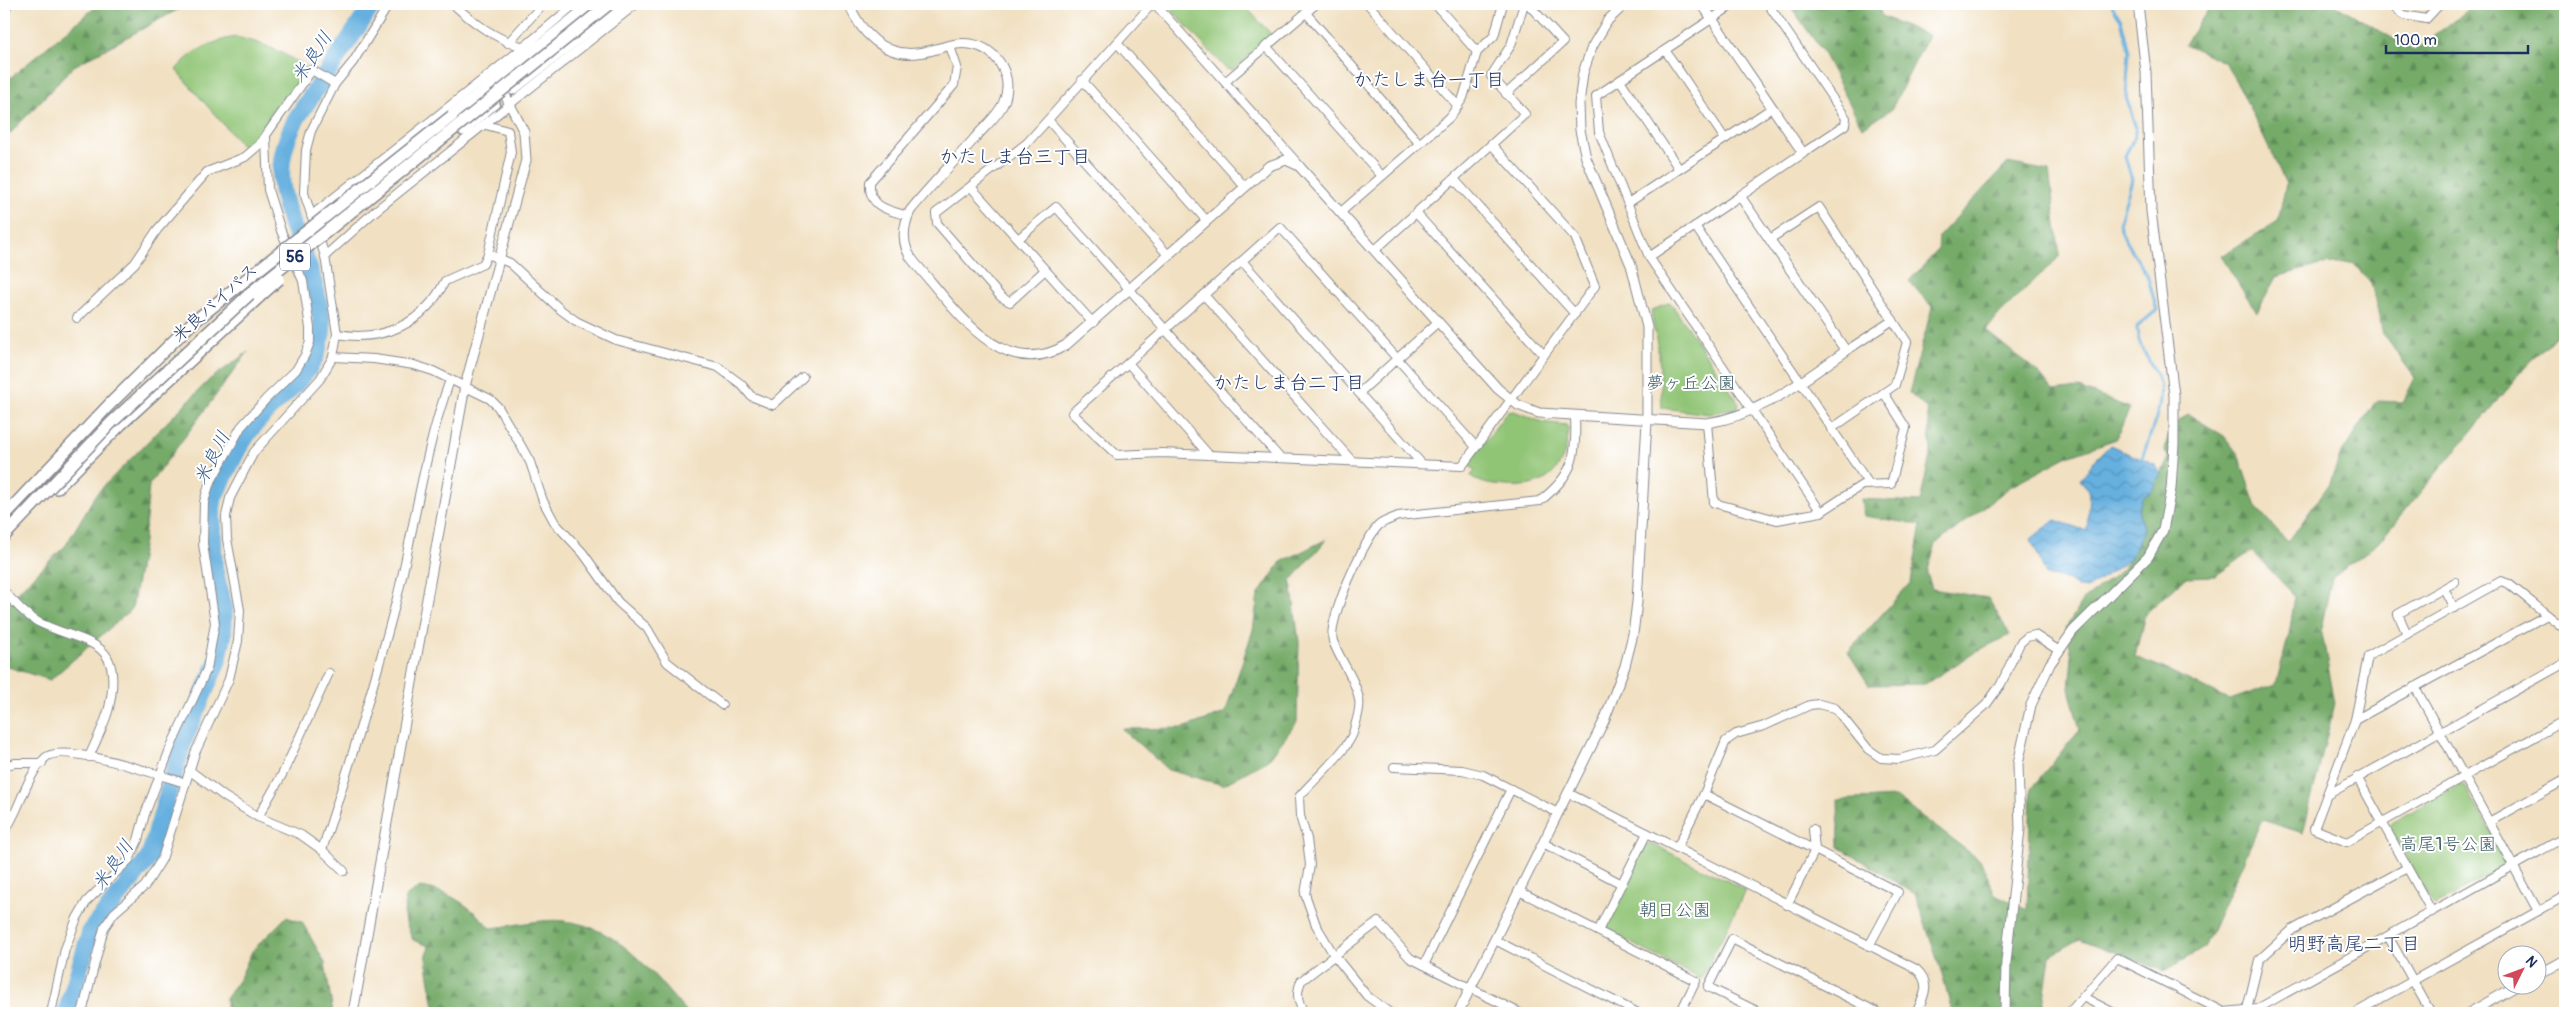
<svg xmlns="http://www.w3.org/2000/svg" width="2569" height="1017" font-family="Pangolin,'Klee One',sans-serif">
	<style>
		.green { fill: #91c576; stroke: #567a6a }
		.forest { fill: url(#forest-firs); stroke: #486c62; fill-rule: evenodd }
		.water { fill: url(#water-waves); stroke: #40709e }
		.lines { fill: none; stroke-linecap: round; stroke-linejoin: round }
		.stream { stroke: #66b0df; stroke-width: 3 }
		.river { stroke: #66b0df; stroke-width: 18 }
		.minor-casing { stroke: #868890; stroke-width: 10 }
		.tertiary-casing { stroke: #868890; stroke-width: 11 }
		.primary-casing { stroke: #868890; stroke-width: 14 }
		.minor { stroke: #fff; stroke-width: 8 }
		.tertiary { stroke: #fff; stroke-width: 9 }
		.primary { stroke: #fff; stroke-width: 11 }
		.primary-bridge-casing { stroke: #868890; stroke-width: 14; stroke-linecap: butt }
		.primary-bridge { stroke: #fff; stroke-width: 11 }
		.labels { text-anchor: middle; dominant-baseline: central; stroke-width: 4; stroke-linejoin: round; paint-order: stroke }
		.shield { fill: #fff; stroke: #5f6d8e; stroke-width: 1 }
		.shield-label { font-size: 16px; font-weight: bold; fill: #1b2f5e }
		.street-label { font-size: 18px; fill: #1b2f5e; stroke: #fff }
		.park-label { font-size: 18px; fill: #3e5c65; stroke: #fff }
		.water-label { font-size: 19px; font-style: italic; fill: #355c8b; stroke: #fff }
		.neighbourhood-label { font-size: 19px; fill: #1b2f5e; stroke: #fff }
	</style>
	<defs>
		<pattern id="forest-firs" width="22" height="20" patternUnits="userSpaceOnUse" patternTransform="scale(1.25)"><rect width="22" height="20" fill="#74aa67"/><path d="M5 1l3.5 6h-7zM16 11l3.5 6h-7z" fill="#5e8b58"/></pattern>
		<pattern id="water-waves" width="16" height="10" patternUnits="userSpaceOnUse" patternTransform="scale(1.25)"><rect width="16" height="10" fill="#66b0df"/><path d="M0 5q4-4 8 0t8 0" fill="none" stroke="#5390b8"/></pattern>
	</defs>
	<rect width="100%" height="100%" fill="#fff"/>
	<filter id="ink" filterUnits="userSpaceOnUse"><feTurbulence type="fractalNoise" baseFrequency=".02" numOctaves="2"/><feDisplacementMap in="SourceGraphic" scale="10" xChannelSelector="R" yChannelSelector="G"/><feConvolveMatrix kernelMatrix="1 2 1 2 8 2 1 2 1" color-interpolation-filters="sRGB"/></filter>
	<filter id="wash" filterUnits="userSpaceOnUse"><feTurbulence type="fractalNoise" baseFrequency=".0096" numOctaves="4" result="noise"/><feDisplacementMap in="SourceGraphic" scale="20" xChannelSelector="R" yChannelSelector="G"/><feGaussianBlur stdDeviation="1.12" result="paint"/><feColorMatrix in="noise" values="0 0 0 0 0 0 0 0 0 0 0 0 0 0 0 0 0 1.4 0 .05"/><feComposite in="paint" operator="in"/></filter>
	<g filter="url(#wash)">
		<rect width="100%" height="100%" fill="#f1e0c1"/>
		<g class="green">
			<polygon points="1166,4 1243,4 1272,35 1233,70 1226,69"/>
			<path d="M 236,37 C 264,43 285,53 308,69 L 267,126 L 244,148 L 176,70 C 191,51 212,41 236,37 Z"/>
			<polygon points="1670,302 1739,403 1737,408 1709,414 1662,408 1659,355 1651,311"/>
			<path d="M 1514,411 L 1542,422 L 1566,425 L 1569,429 C 1565,470 1549,489 1507,486 C 1493,485 1482,485 1471,476 L 1475,470 L 1468,465 L 1507,412 Z"/>
			<polygon points="2460,784 2465,785 2507,862 2503,867 2435,905 2432,904 2389,827 2391,823"/>
			<polygon points="1652,844 1746,890 1701,979 1602,928 1645,845"/>
		</g>
		<g class="forest">
			<polygon points="99,4 188,4 74,66 4,140 4,83"/>
			<polygon points="1789,4 1877,4 1882,16 1928,36 1891,110 1862,127 1822,51"/>
			<path d="M 2212,4 L 2335,4 L 2414,51 L 2476,4 L 2565,4 L 2565,325 L 2520,373 L 2378,543 L 2332,578 L 2321,628 L 2335,703 L 2303,833 L 2262,820 L 2204,948 L 2164,971 L 2080,939 L 2050,956 L 2042,1013 L 1952,1013 L 1943,977 L 1915,894 L 1839,847 L 1838,800 L 1896,797 L 1981,861 L 1995,894 L 2027,910 L 2031,788 L 2080,730 L 2069,689 L 2072,657 L 2066,628 L 2082,601 L 2122,570 L 2130,559 L 2143,529 L 2138,511 L 2142,498 L 2152,491 L 2169,458 L 2164,450 L 2171,428 L 2188,414 L 2224,436 L 2238,454 L 2256,507 L 2288,542 L 2330,483 L 2340,456 L 2376,401 L 2403,402 L 2415,378 L 2383,334 L 2371,283 L 2353,263 L 2320,265 L 2276,277 L 2257,313 L 2221,256 L 2278,221 L 2286,184 L 2240,88 L 2224,62 L 2185,44 ZM 2252,551 L 2295,596 L 2289,634 L 2276,684 L 2230,700 L 2161,667 L 2135,657 L 2145,614 L 2186,577 L 2215,576 Z"/>
			<polygon points="2008,163 2049,171 2060,256 2000,313 1986,331 2039,373 2053,391 2079,388 2130,408 2116,439 2068,456 2010,487 1936,544 1927,573 1932,589 1988,598 2010,635 1979,650 1925,684 1869,685 1848,652 1911,582 1921,525 1864,516 1861,499 1920,502 1931,451 1927,409 1909,393 1932,307 1909,281 1938,250 1939,236"/>
			<polygon points="248,352 149,485 144,541 132,609 50,680 8,667 4,662 4,605 66,545 96,494 209,380"/>
			<polygon points="1327,539 1291,581 1299,642 1297,722 1268,760 1223,785 1168,770 1122,729 1183,728 1225,713 1253,630 1258,595 1281,562"/>
			<path d="M 420,887 C 451,891 470,907 491,928 C 513,926 545,918 564,921 C 620,927 653,974 687,1013 L 435,1013 L 426,959 L 429,946 L 413,940 L 404,918 L 405,897 Z"/>
			<polygon points="286,917 302,922 325,963 333,1013 226,1013 226,998 240,978 252,951"/>
		</g>
		<polygon class="water" points="2110,445 2155,465 2162,474 2152,491 2142,498 2138,511 2143,529 2130,559 2089,588 2077,587 2066,579 2046,575 2031,539 2055,520 2087,531 2089,490 2080,480 2094,461"/>
		<g class="lines">
			<path class="stream" d="M 2111,4 L 2121,20 L 2129,51 L 2126,97 L 2136,128 L 2133,140 L 2125,156 L 2132,180 L 2119,224 L 2126,242 L 2147,275 L 2157,310 L 2137,327 C 2137,350 2156,365 2160,387 C 2164,404 2147,443 2141,461"/>
			<path class="river" d="M 66,1013 L 91,930 L 149,858 L 183,742 L 218,660 L 223,636 L 224,609 L 214,568 L 212,509 L 214,496 C 226,475 236,449 251,429 C 275,397 313,381 321,338 C 324,326 320,312 318,300 C 304,230 256,189 298,116 L 373,4"/>
		</g>
	</g>
	<g filter="url(#ink)">
		<g class="lines">
			<g class="minor-casing">
				<g id="minor">
					<path d="M 453,4 C 474,23 495,39 524,47 L 531,41 L 538,48"/>
					<polyline points="1155,4 1299,165"/>
					<polyline points="1368,4 1458,106"/>
					<polyline points="1435,4 1477,52"/>
					<polyline points="1734,4 1596,96 1599,132 1649,257 1821,512"/>
					<polyline points="1768,4 1846,118 1845,125 1803,153"/>
					<polyline points="2390,4 2403,15 2426,19 2440,4"/>
					<polyline points="4,13 8,4"/>
					<polyline points="1306,13 1419,143"/>
					<polyline points="531,41 575,4"/>
					<polyline points="508,43 543,4"/>
					<polyline points="1117,43 1245,187"/>
					<polyline points="1266,46 1382,176"/>
					<polyline points="1665,50 1725,139"/>
					<polyline points="1082,80 1207,221"/>
					<polyline points="1620,80 1679,169"/>
					<polyline points="1225,82 1316,4"/>
					<polyline points="1506,94 1563,42 1528,4"/>
					<polyline points="1049,121 1169,256"/>
					<polyline points="1454,179 1575,314"/>
					<polyline points="971,187 1093,323"/>
					<polyline points="1628,203 1772,108"/>
					<polyline points="1341,212 1450,117 1463,98 1477,52 1494,36 1503,4"/>
					<polyline points="1416,213 1544,355"/>
					<polyline points="311,216 524,47"/>
					<path d="M 908,216 C 889,210 868,208 870,182 L 954,85 L 957,67 L 950,46"/>
					<polyline points="1695,226 1869,484"/>
					<polyline points="1018,239 1056,207 1280,458"/>
					<polyline points="1770,239 1819,207 1907,342 1895,385 1831,429"/>
					<polyline points="1375,250 1525,114 1491,76 1511,45 1524,4"/>
					<polyline points="488,254 510,263 561,310 576,321 616,340 718,367 741,384 751,396 773,405 803,377"/>
					<polyline points="325,256 374,212 636,4"/>
					<polyline points="1649,257 1740,196"/>
					<polyline points="1242,261 1422,464"/>
					<polyline points="1045,270 1010,302 1001,297 937,223 936,213 1027,143 1152,4"/>
					<polyline points="1204,295 1352,461"/>
					<polyline points="77,318 135,263 157,230 207,172 245,157 259,145 312,70 335,84"/>
					<path d="M 337,334 C 383,342 424,324 445,281 L 483,264 L 488,254 L 511,152 L 508,131 L 486,125"/>
					<polyline points="1846,351 1893,320"/>
					<polyline points="333,357 374,359 414,365 433,371 490,399 498,407 520,444 530,462 543,501 555,523 583,553 618,602 647,628 667,662 722,705"/>
					<polyline points="1128,363 1209,455"/>
					<polyline points="1359,393 1438,322"/>
					<polyline points="1707,423 1714,503 1777,520 1821,512 1862,485 1891,484 1906,428 1884,393"/>
					<polyline points="1476,447 1280,227 1072,413 1117,455 1162,453 1462,466 1595,286 1575,237 1492,145"/>
					<polyline points="2444,589 2454,608"/>
					<path d="M 4,591 C 14,602 24,614 38,622 C 84,645 123,636 110,703 C 107,721 96,740 89,757"/>
					<polyline points="2565,629 2509,584 2501,581 2368,656 2355,720 2314,829 2347,842 2565,720"/>
					<polyline points="2407,634 2398,614 2455,582"/>
					<polyline points="2415,687 2538,911"/>
					<polyline points="2355,720 2547,615"/>
					<polyline points="4,766 15,763 42,763"/>
					<polyline points="1394,767 1462,770 1483,775 1558,813"/>
					<polyline points="189,770 225,797 258,817 301,835 322,850 344,871"/>
					<polyline points="2357,777 2432,912"/>
					<path d="M 1568,793 L 1916,969 C 1932,983 1924,997 1916,1013"/>
					<polyline points="1704,794 1898,892 1869,946"/>
					<polyline points="2327,795 2565,663"/>
					<polyline points="258,817 283,773 329,673"/>
					<polyline points="2489,822 2565,780"/>
					<path d="M 4,832 C 21,809 24,779 45,758 C 61,741 162,776 185,783"/>
					<polyline points="1543,843 1622,884"/>
					<polyline points="1677,848 1704,794 1726,741 1736,734 1764,726 1810,705 1819,704 1835,708 1868,749 1881,758 1899,759 1935,750 1986,705 2001,684 2020,643 2027,637 2035,635 2058,650"/>
					<path d="M 322,850 C 349,767 375,683 397,598 C 415,525 424,451 450,380"/>
					<polyline points="1519,891 1696,981 1680,1013"/>
					<polyline points="1787,905 1815,850 1813,829"/>
					<polyline points="1598,931 1647,833"/>
					<polyline points="2388,936 2431,1013"/>
					<polyline points="1495,940 1638,1013"/>
					<polyline points="1424,965 1511,789"/>
					<polyline points="2083,997 2114,1013"/>
					<polyline points="51,1013 65,949 77,918 87,901 129,860 138,840 145,814 172,744 207,669 215,623 203,544 204,502 209,485 241,427 266,399 296,370 305,355 310,342 310,328 303,281 281,231 268,190 266,138"/>
					<polyline points="82,1013 104,928 114,913 145,886 162,859 195,753 229,679 238,641 240,610 227,539 226,516 230,498 254,452 320,379 333,357 337,334 325,256 304,193 306,150 311,131 335,84 353,62 389,4"/>
					<path d="M 1305,1013 C 1297,1002 1296,994 1301,981 L 1378,922 L 1410,958 L 1520,1013"/>
					<path d="M 1390,1013 L 1367,996 L 1334,955 L 1316,925 L 1305,894 L 1310,865 L 1307,839 L 1300,816 L 1299,797 C 1312,781 1350,749 1354,730 C 1356,722 1361,708 1359,700 C 1356,679 1340,661 1333,641 C 1327,621 1363,542 1378,526 C 1383,521 1392,519 1398,516 L 1540,501 C 1573,475 1577,458 1575,417"/>
					<polyline points="1761,1013 1708,987 1732,939 1879,1013"/>
					<polyline points="2069,1013 2117,958 2224,1012 2257,1009 2565,837"/>
					<polyline points="2246,1013 2259,960 2292,930 2407,868"/>
					<polyline points="2355,1013 2565,896"/>
				</g>
			</g>
			<g class="tertiary-casing">
				<g id="tertiary">
					<path d="M 849,4 C 860,32 884,57 917,53 C 934,52 952,41 970,44 C 998,48 1015,78 1003,104 C 997,117 983,128 974,139 C 953,163 930,186 910,211 C 902,229 901,247 915,263 C 952,304 1001,385 1066,345 L 1269,166 L 1286,160 L 1299,166 L 1498,389 L 1518,405 L 1539,413 L 1707,423 C 1761,415 1802,381 1846,351 L 1740,196 L 1803,153 L 1702,4"/>
					<polyline points="2536,976 2565,960"/>
					<polyline points="353,1013 465,386 526,160 524,132 500,85"/>
					<polyline points="1458,1013 1604,721 1625,666 1633,634 1637,602 1647,421 1647,327 1631,265 1586,158 1580,130 1579,104 1583,73 1592,47 1608,20 1625,4"/>
					<polyline points="2005,1013 2006,962 2020,829 2018,764 2031,705 2050,664 2073,631 2148,557 2163,530 2171,489 2174,444 2174,395 2151,211 2146,72 2138,4"/>
					<polyline points="2469,1013 2520,984"/>
				</g>
			</g>
			<g class="primary-casing">
				<g id="primary">
					<polyline points="513,89 622,4"/>
					<polyline points="452,116 592,4"/>
					<polyline points="463,130 494,103"/>
					<polyline points="57,488 120,425 259,297"/>
					<polyline points="4,516 109,405 190,325 248,278"/>
				</g>
			</g>
			<use href="#minor" class="minor"/>
			<use href="#tertiary" class="tertiary"/>
			<use href="#primary" class="primary"/>
			<g class="primary-bridge-casing">
				<g id="primary-bridge">
					<polyline points="248,278 452,116"/>
					<polyline points="259,297 279,279"/>
					<polyline points="4,536 111,423 254,290 609,4"/>
				</g>
			</g>
			<use href="#primary-bridge" class="primary-bridge"/>
		</g>
	</g>
	<g class="labels">
		<rect class="shield" x="280" y="243.5" width="30" height="27" rx="4"/>
		<g class="shield-label">
			<text x="295" y="257">56</text>
		</g>
		<g class="street-label">
			<text transform="translate(215 303) rotate(-42)">米良バイパス</text>
		</g>
		<g class="park-label">
			<text x="1691" y="383">夢ヶ丘公園</text>
			<text x="2448" y="844">高尾1号公園</text>
			<text x="1675" y="910">朝日公園</text>
		</g>
		<g class="water-label">
			<text transform="translate(312 57) rotate(-56)">米良川</text>
			<text transform="translate(212 458) rotate(-63)">米良川</text>
			<text transform="translate(113 865) rotate(-55)">米良川</text>
		</g>
		<g class="neighbourhood-label">
			<text x="1429" y="80">かたしま台一丁目</text>
			<text x="1015" y="157">かたしま台三丁目</text>
			<text x="1289" y="383">かたしま台二丁目</text>
			<text x="2354" y="944">明野高尾二丁目</text>
		</g>
	</g>
	<rect width="2569" height="1017" fill="none" stroke="#fff" stroke-width="20"/>
	<g transform="translate(2522 970) rotate(48)"><circle r="24" fill="#ffffff" stroke="#a4acbf"/>
	<path d="M0-4L9 19L0 12L-9 19Z" fill="#d1495b"/>
	<text y="-8" font-size="14" font-weight="bold" text-anchor="middle" fill="#1b2f5e">N</text>
	</g>
	<path d="M2386 45v8h142v-8" fill="none" stroke="#1b2f5e" stroke-width="2.5"/>
	<text x="2394" y="45" font-size="15" fill="#1b2f5e" stroke="#ffffff" stroke-width="4" paint-order="stroke">100 m</text>
</svg>
